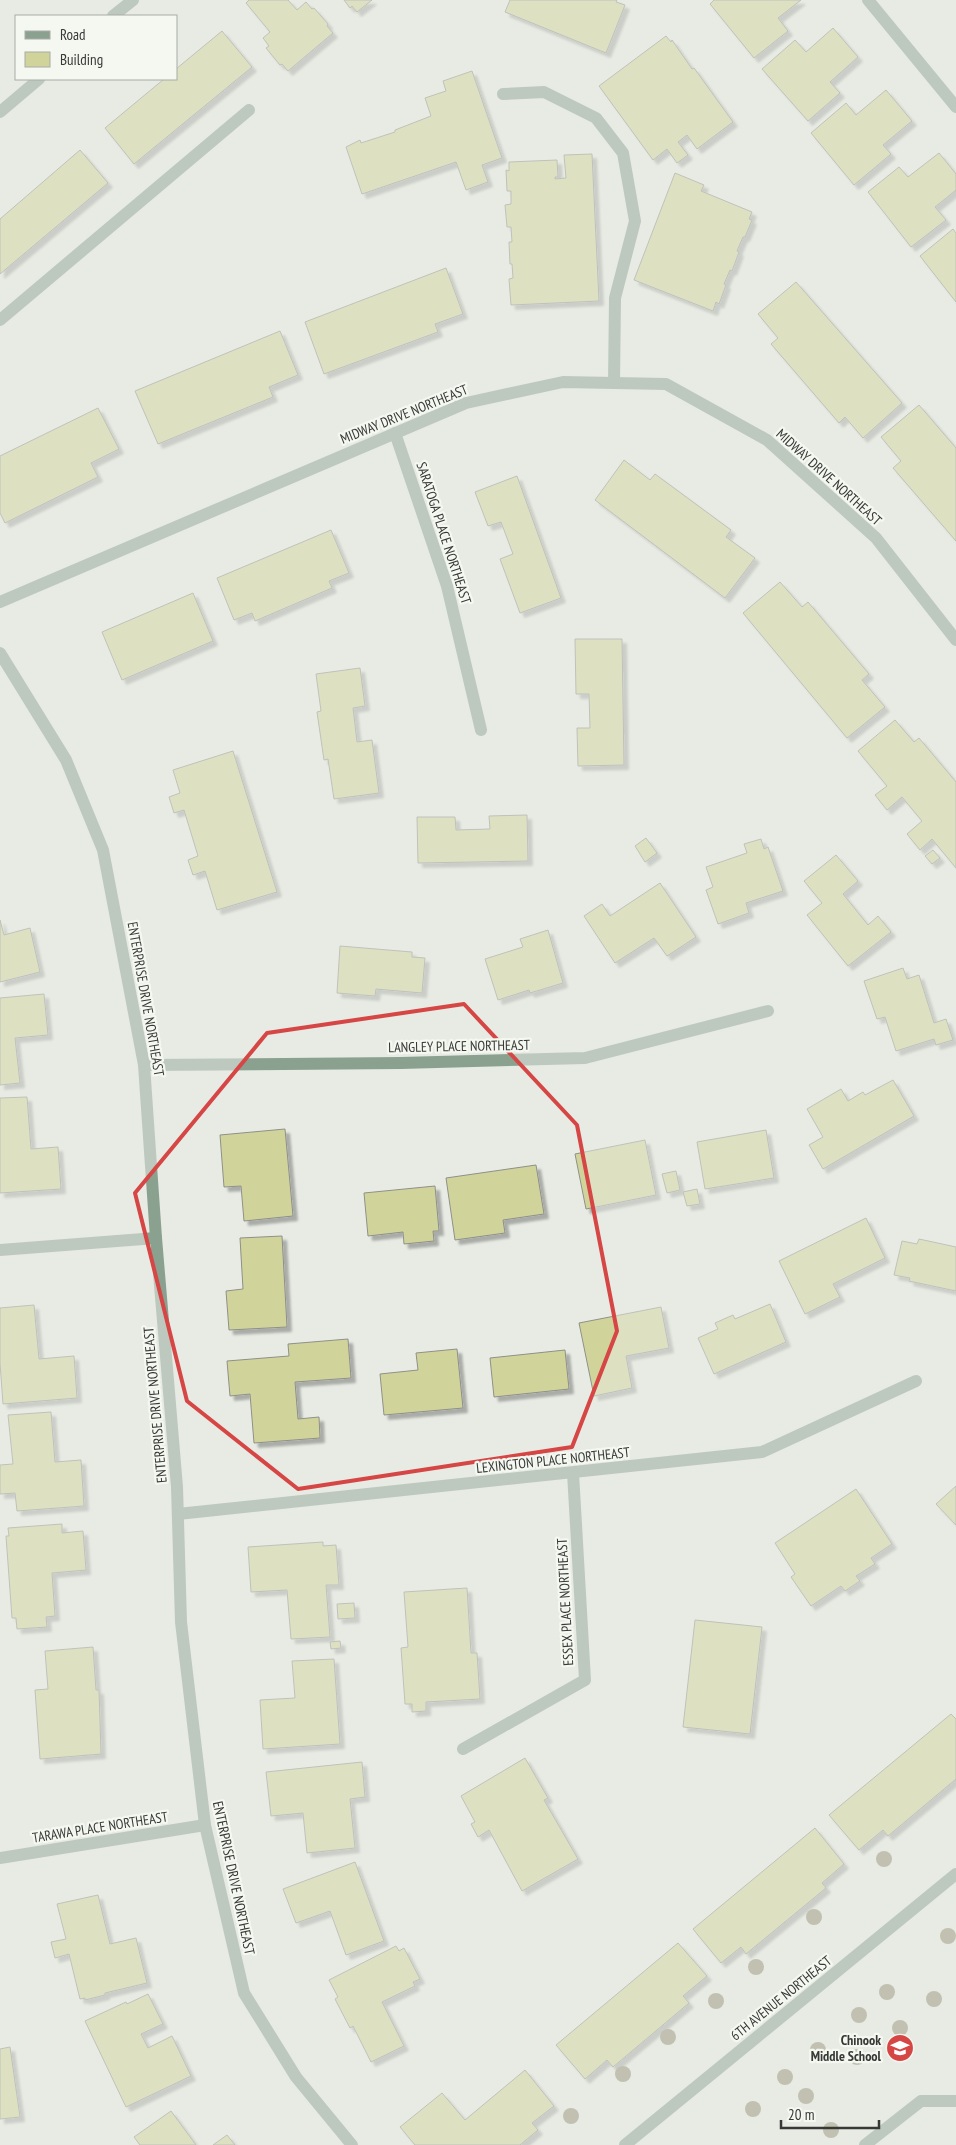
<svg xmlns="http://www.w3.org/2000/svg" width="956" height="2145" font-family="'PT Sans Narrow',sans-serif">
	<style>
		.building { fill: #d1d49a; stroke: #8f9089; filter: url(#shadow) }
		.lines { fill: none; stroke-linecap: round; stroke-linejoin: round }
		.service { stroke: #8ba190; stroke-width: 12 }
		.minor { stroke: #8ba190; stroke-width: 12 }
		.tertiary { stroke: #8ba190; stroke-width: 12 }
		.tree { fill: #958e73 }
		.marked { fill: none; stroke: #d54645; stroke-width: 4; stroke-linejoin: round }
		.labels { text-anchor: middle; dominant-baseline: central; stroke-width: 4.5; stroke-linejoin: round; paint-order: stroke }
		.street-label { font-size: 14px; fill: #373936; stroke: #f4f8f1 }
		.poi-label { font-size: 14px; font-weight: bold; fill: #373936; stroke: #f4f8f1; text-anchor: end }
	</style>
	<defs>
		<filter id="shadow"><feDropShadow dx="4.5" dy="4.5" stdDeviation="1" flood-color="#0004"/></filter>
	</defs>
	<rect width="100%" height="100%" fill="#e7ebe4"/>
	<g class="building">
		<polygon points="249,0 288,0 297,10 306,2 312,9 314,8 328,24 327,26 333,33 288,71 282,64 280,65 266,48 269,46 263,38 270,32 246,3"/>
		<polygon points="344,0 372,0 357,12 352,6 350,8"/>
		<polygon points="510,0 617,0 616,2 625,5 606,53 505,12"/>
		<polygon points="714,0 801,0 778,18 788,31 754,58 710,4"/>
		<polygon points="833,28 858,57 830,82 840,93 808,121 762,69 795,40 806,52"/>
		<polygon points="222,31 252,67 134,164 105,128 164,79 176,79 176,69"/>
		<polygon points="666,36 671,42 672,40 692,69 694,68 733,122 697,149 687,135 678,142 688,155 677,163 667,149 653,160 599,86"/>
		<polygon points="472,71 502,158 482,165 488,182 466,190 456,162 362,194 346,147 360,140 361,143 395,132 395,130 431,116 425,98 446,91 443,81"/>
		<polygon points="886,90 912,121 883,145 891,154 854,185 811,133 846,103 856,115"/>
		<polygon points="80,150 108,183 0,274 0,219"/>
		<polygon points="939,153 956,174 956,190 935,207 946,220 911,247 868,192 899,167 908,177"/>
		<polygon points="592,154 599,301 511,305 509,279 513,278 512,264 510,264 509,242 512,242 511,227 507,227 505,205 511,204 511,191 507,191 506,170 509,171 509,162 557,160 558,177 555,177 555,179 566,178 564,155"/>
		<polygon points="675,173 704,185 701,191 752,212 749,219 752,220 745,237 743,237 737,251 739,252 732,271 730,270 724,284 726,285 719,304 716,302 713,311 634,280"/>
		<polygon points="953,229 956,233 956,302 920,256"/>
		<polygon points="446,268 463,314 435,324 438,332 324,374 305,322"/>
		<polygon points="796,282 902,403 863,438 845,417 839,423 771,344 778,338 758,314"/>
		<polygon points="280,331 298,375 269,387 273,397 158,444 135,391"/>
		<polygon points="919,405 956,448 956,541 893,468 901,461 881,437"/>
		<polygon points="98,408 119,449 91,463 98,477 5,523 0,513 0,456"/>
		<polygon points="624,460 650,480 655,474 731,530 726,537 755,558 725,598 595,500"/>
		<polygon points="517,476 561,598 520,613 500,559 513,554 501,522 488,526 475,492"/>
		<polygon points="331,530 349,573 329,581 332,588 255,621 252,613 234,620 217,578"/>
		<polygon points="780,582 802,607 808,602 869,674 862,680 885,707 847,738 743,613"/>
		<polygon points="193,593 213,641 122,680 102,632"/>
		<polygon points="575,639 622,639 624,765 578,766 577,728 590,728 589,694 576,694"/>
		<polygon points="360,668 365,706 353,708 357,742 372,740 379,793 334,799 328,759 324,760 317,712 321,711 316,674"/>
		<polygon points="895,720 914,742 919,738 956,782 956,868 932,839 920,850 907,834 922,821 902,797 887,810 875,795 887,786 858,751"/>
		<polygon points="233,751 277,892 217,910 205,871 193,875 188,860 198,856 184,810 174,813 169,797 180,793 173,770"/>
		<polygon points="527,815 528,861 418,863 417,817 455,817 456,830 490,829 489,816"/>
		<polygon points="646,838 657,853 645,862 635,846"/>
		<polygon points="761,839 764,849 768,847 783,891 746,903 749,913 718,924 706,890 713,887 706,867 747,853 744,844"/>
		<polygon points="933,850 940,858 932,864 925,856"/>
		<polygon points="836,855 858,881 843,894 868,925 878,916 891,932 848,966 807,915 822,903 804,881"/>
		<polygon points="660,883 696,937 667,956 654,938 615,963 584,916 602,904 610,916"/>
		<polygon points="0,920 4,935 30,928 40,972 0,982"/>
		<polygon points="548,930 563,983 530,993 529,990 498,1000 485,959 523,947 520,939"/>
		<polygon points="340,946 412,952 412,957 425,958 422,993 376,989 375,996 337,993"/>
		<polygon points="903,968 907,979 919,975 934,1023 946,1019 953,1040 936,1045 934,1039 896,1051 885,1017 877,1019 864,981"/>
		<polygon points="44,994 48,1035 15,1038 20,1083 0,1085 0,998"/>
		<polygon points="893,1080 914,1116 823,1169 809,1145 823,1137 807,1109 841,1089 848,1101 863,1092 865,1095"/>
		<polygon points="27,1097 31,1149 58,1147 61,1189 0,1193 0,1098"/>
		<polygon points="285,1129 293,1216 244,1221 241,1186 224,1187 220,1135"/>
		<polygon points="766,1130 774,1178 705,1189 697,1142"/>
		<polygon points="645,1140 656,1195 586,1209 575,1154"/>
		<polygon points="536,1165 544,1214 503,1220 505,1233 455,1240 446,1178"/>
		<polygon points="676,1171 680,1190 667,1193 662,1174"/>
		<polygon points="435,1186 439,1231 433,1231 434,1241 404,1244 403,1232 368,1236 364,1193"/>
		<polygon points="697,1189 700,1204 687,1206 683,1192"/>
		<polygon points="866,1218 885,1258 833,1284 840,1297 805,1314 779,1261"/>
		<polygon points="282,1236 287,1327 229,1330 226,1291 243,1289 240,1238"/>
		<polygon points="919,1239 956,1247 956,1291 909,1281 910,1278 894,1275 902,1241 917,1244"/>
		<polygon points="770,1304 786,1342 714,1374 698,1338 718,1329 715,1323 733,1315 735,1319"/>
		<polygon points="34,1305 39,1359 74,1356 77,1398 3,1404 0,1363 0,1308"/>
		<polygon points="661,1307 669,1348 626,1356 632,1388 594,1396 579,1323"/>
		<polygon points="348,1339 351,1378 295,1382 298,1419 319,1417 320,1438 254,1443 250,1394 230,1396 227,1361 289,1356 288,1344"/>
		<polygon points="457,1349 463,1408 384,1415 380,1374 418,1370 416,1353"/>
		<polygon points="565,1350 569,1389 494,1397 490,1358"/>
		<polygon points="51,1412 55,1462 81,1460 84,1506 17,1511 15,1493 0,1494 0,1465 13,1464 8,1415"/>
		<polygon points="956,1486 956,1525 936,1504"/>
		<polygon points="856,1489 892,1544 871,1558 875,1564 856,1576 860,1581 845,1591 841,1586 811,1606 791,1577 795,1574 775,1543"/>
		<polygon points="62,1524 62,1533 83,1531 86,1570 52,1573 55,1616 46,1617 47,1627 17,1629 16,1618 12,1618 6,1536 9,1536 8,1528"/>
		<polygon points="323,1542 323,1546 336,1545 339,1585 326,1585 330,1637 291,1639 287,1590 251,1592 248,1547"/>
		<polygon points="467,1588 471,1653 477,1653 480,1699 426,1702 426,1711 412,1712 412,1704 405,1704 401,1648 408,1647 404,1592"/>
		<polygon points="354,1603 355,1618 338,1619 337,1604"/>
		<polygon points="695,1620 762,1627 750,1734 683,1727"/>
		<polygon points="340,1641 341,1648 331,1649 330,1642"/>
		<polygon points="93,1647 96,1690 99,1690 101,1754 40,1759 35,1690 48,1689 45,1651"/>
		<polygon points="334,1659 340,1744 263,1749 260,1700 295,1698 292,1661"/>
		<polygon points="951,1714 956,1719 956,1779 888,1836 883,1830 859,1850 829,1815"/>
		<polygon points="525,1758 548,1798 544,1800 578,1859 522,1891 489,1830 478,1837 471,1824 475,1822 461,1796"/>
		<polygon points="362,1762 365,1797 350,1799 355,1848 307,1853 303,1813 271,1816 266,1772"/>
		<polygon points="815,1828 844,1864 822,1883 826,1888 746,1954 741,1947 721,1963 693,1929"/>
		<polygon points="355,1862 384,1941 346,1955 330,1911 296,1923 283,1889"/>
		<polygon points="98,1895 110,1944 136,1938 147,1983 105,1993 105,1995 85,2000 85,1998 80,1999 69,1954 55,1958 51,1942 66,1939 57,1904"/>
		<polygon points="678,1943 707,1976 683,1996 689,2003 613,2067 607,2060 585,2079 556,2045"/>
		<polygon points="396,1946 399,1951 404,1948 420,1979 413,1982 415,1986 382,2002 404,2046 371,2062 353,2026 350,2028 335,1999 338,1997 329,1980"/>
		<polygon points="148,1994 163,2024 141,2034 148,2048 172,2036 191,2076 126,2107 85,2021 126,2002 127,2004"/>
		<polygon points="10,2047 20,2117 0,2119 0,2049"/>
		<polygon points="525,2070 554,2106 532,2123 538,2130 520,2145 415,2145 400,2127 442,2093 465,2120"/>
		<polygon points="171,2111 196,2145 140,2145 134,2137"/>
		<polygon points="227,2135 235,2145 213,2145"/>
	</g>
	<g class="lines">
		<g class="service">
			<polyline points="503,94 544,92 596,118 623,153 635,221 615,298 614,383"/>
			<polyline points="0,320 249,110"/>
			<polyline points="865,2145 921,2101 956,2101"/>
		</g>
		<g class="minor">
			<polyline points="868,0 956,107"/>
			<polyline points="395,433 447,586 481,730"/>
			<polyline points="0,602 466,403 563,382 666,384 767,440 876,538 956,640"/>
			<polyline points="0,653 66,760 103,850 144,1065 156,1238 177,1487 181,1622 205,1825 244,1993 296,2077 352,2145"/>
			<polyline points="144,1065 401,1063 585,1058 768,1011"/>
			<polyline points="0,1250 156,1238"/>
			<polyline points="178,1514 762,1452 916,1381"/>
			<polyline points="463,1749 585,1680 573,1473"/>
			<polyline points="0,1858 205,1825"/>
		</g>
		<g class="tertiary">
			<polyline points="113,16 133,0"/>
			<polyline points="0,112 39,79"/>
			<polyline points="625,2145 956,1874"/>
		</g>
	</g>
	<g class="tree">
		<circle cx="884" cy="1859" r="8"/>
		<circle cx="814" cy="1917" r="8"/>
		<circle cx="948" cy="1936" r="8"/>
		<circle cx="756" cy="1967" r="8"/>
		<circle cx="887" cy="1992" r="8"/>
		<circle cx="934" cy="1999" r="8"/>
		<circle cx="716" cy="2001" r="8"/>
		<circle cx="859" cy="2015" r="8"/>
		<circle cx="900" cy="2028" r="8"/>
		<circle cx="668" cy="2037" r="8"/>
		<circle cx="818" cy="2050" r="8"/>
		<circle cx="857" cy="2057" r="8"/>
		<circle cx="623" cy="2074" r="8"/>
		<circle cx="785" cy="2077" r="8"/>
		<circle cx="806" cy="2096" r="8"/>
		<circle cx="753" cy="2109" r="8"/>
		<circle cx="571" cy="2116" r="8"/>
		<circle cx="831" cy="2130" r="8"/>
	</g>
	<path d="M0 0H956V2145H0ZM 464,1004 L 577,1125 L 617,1331 L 572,1447 L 298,1489 L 187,1401 L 135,1193 L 267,1033 Z" fill="#e7ebe4" fill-opacity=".55" fill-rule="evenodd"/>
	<path class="marked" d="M 464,1004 L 577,1125 L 617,1331 L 572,1447 L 298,1489 L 187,1401 L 135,1193 L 267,1033 Z"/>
	<defs>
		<g id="school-disc" transform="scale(1.4375)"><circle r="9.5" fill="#d54645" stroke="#f4f8f1"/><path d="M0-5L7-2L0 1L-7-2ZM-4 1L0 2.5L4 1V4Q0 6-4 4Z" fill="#fff"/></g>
	</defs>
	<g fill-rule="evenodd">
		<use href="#school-disc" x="900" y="2048"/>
	</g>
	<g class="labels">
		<g class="street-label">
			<text transform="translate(404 414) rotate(-22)">MIDWAY DRIVE NORTHEAST</text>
			<text transform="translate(829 477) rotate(42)">MIDWAY DRIVE NORTHEAST</text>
			<text transform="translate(444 533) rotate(72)">SARATOGA PLACE NORTHEAST</text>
			<text transform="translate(146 999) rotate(80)">ENTERPRISE DRIVE NORTHEAST</text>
			<text transform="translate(459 1046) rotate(-1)">LANGLEY PLACE NORTHEAST</text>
			<text transform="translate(155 1405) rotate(-95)">ENTERPRISE DRIVE NORTHEAST</text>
			<text transform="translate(553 1460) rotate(-6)">LEXINGTON PLACE NORTHEAST</text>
			<text transform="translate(565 1602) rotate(-93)">ESSEX PLACE NORTHEAST</text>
			<text transform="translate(100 1827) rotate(-9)">TARAWA PLACE NORTHEAST</text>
			<text transform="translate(234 1878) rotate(78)">ENTERPRISE DRIVE NORTHEAST</text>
			<text transform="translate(781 1998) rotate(-39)">6TH AVENUE NORTHEAST</text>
		</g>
		<g class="poi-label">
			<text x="881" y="2040">Chinook<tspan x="881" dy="16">Middle School</tspan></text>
		</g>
	</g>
	<rect x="15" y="15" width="162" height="65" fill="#f4f8f1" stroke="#a8aca6"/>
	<rect x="25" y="31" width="25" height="8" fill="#8ba190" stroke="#a8aca6"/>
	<text x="60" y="40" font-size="15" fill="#373936">Road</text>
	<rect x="25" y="52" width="25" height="15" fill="#d1d49a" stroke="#a8aca6"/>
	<text x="60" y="65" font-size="15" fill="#373936">Building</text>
	<path d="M781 2120v8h98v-8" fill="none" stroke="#373936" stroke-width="2.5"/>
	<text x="788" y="2120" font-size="15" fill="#373936" stroke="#f4f8f1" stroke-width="4" paint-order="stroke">20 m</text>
</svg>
